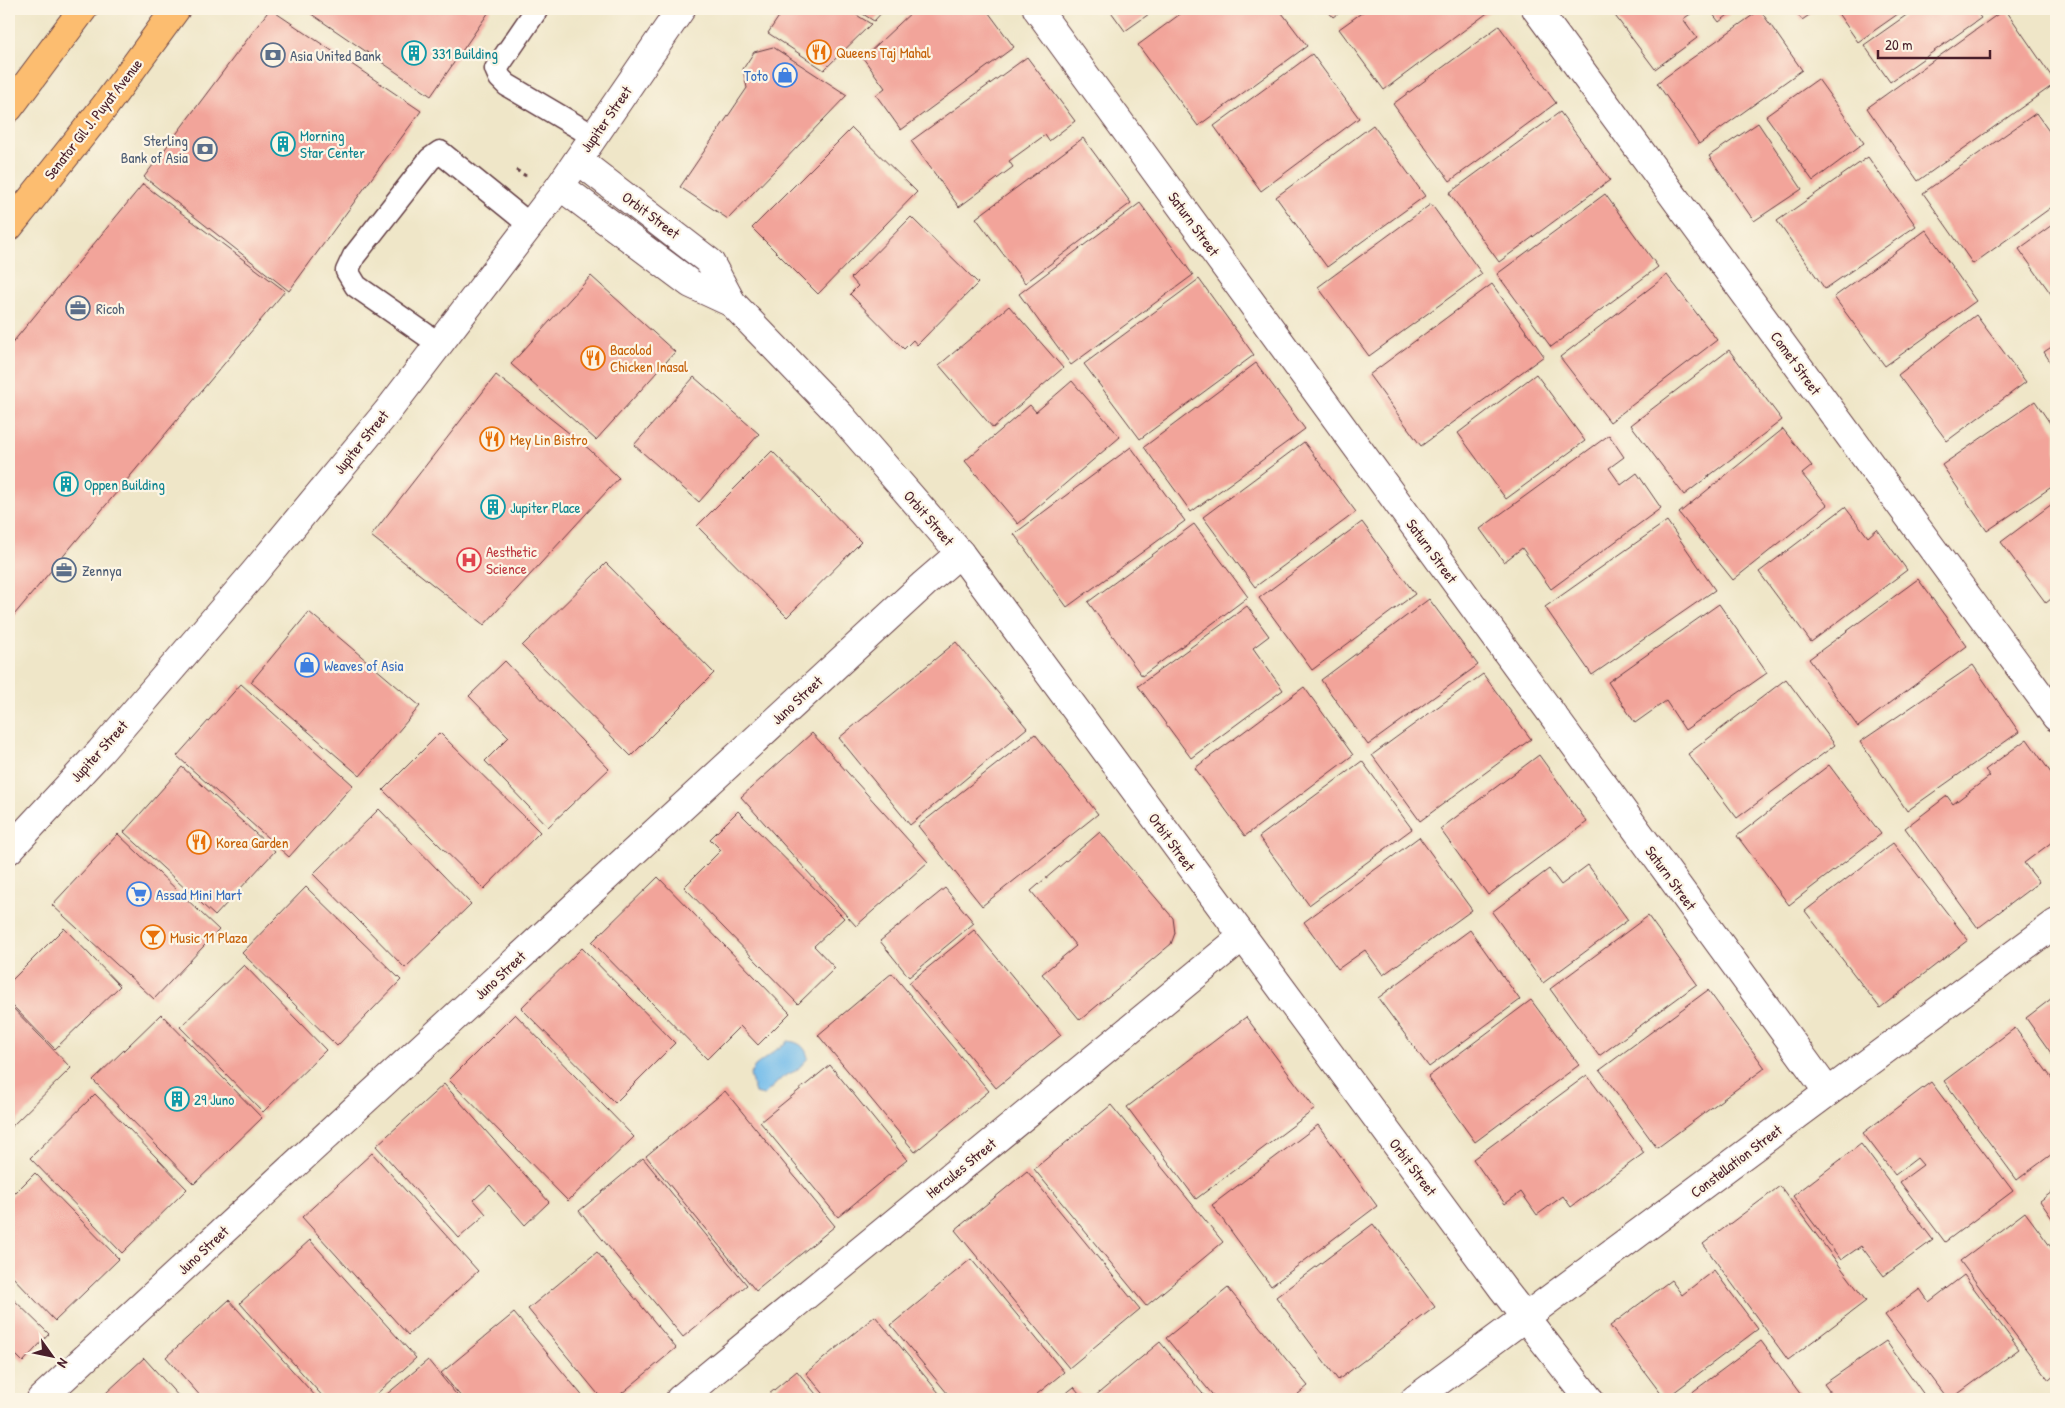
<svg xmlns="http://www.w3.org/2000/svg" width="2065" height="1408" font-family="'Patrick Hand',sans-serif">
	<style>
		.water { fill: #72bceb; stroke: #5e6e8b }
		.building { fill: #f2a49a }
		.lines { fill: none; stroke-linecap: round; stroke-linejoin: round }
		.lane-casing { stroke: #633d43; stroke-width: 25 }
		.street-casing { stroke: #633d43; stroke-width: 30 }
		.primary-casing { stroke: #633d43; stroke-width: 30 }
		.path { stroke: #633d43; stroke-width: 3; stroke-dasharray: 4 4; stroke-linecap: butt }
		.lane { stroke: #fff; stroke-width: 22 }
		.street { stroke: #fff; stroke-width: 28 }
		.primary { stroke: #fcbd6f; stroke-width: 28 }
		.labels { text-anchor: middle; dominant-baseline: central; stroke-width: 4.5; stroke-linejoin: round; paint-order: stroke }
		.food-label { font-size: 15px; fill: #c56008; stroke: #fcf5e5; text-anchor: start }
		.culture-label { font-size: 15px; fill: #0d838f; stroke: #fcf5e5; text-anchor: start }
		.service-label { font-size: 15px; fill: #4e5e75; stroke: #fcf5e5; text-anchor: start }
		.shop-label { font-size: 15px; fill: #366cbe; stroke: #fcf5e5; text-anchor: start }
		.street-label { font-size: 15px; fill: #4a1f2b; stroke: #fcf5e5 }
		.health-label { font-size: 15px; fill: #be3a42; stroke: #fcf5e5; text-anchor: start }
	</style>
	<rect width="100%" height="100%" fill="#fcf5e5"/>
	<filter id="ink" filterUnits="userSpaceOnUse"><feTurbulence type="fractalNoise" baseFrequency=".02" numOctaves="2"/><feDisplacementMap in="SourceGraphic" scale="10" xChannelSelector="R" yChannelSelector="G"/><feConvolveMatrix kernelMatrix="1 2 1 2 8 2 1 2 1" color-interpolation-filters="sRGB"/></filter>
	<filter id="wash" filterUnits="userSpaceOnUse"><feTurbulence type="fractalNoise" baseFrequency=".0096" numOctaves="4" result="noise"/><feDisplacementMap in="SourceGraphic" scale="20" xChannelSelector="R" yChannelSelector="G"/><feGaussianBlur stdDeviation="1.12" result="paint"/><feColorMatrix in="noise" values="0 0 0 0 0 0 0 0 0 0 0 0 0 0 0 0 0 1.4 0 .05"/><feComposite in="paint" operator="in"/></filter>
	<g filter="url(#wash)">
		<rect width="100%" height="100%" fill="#efe6c8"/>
		<path class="water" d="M 788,1041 C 799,1042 806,1047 808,1058 L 797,1070 L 783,1077 L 764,1095 L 755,1093 L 750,1075 L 755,1066 Z"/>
		<g id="blocks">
			<g class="building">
				<polygon points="270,9 421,111 289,291 144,177"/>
				<polygon points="304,9 491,9 431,96"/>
				<polygon points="784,9 847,9 871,24 824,70 768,33"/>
				<polygon points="855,9 885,9 874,21"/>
				<polygon points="915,9 986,9 1014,47 901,130 876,95 885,88 863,58"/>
				<polygon points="1109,9 1156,9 1125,31"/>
				<polygon points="1187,9 1279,9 1307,46 1198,126 1138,45"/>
				<polygon points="1326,9 1344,9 1333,17"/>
				<polygon points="1367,9 1488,9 1490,11 1384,90 1339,29"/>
				<polygon points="1610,9 1698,9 1683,19 1697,38 1655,69"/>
				<polygon points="1709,9 1736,9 1719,22"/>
				<polygon points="1794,9 1818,9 1802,20"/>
				<polygon points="1835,9 1905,9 1858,42"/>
				<polygon points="1915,9 1974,9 1981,18 1890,82 1864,45"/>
				<polygon points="2005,9 2056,83 1918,181 1867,108"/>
				<polygon points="1760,10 1802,70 1699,144 1657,83"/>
				<polygon points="1499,26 1556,103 1450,181 1393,104"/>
				<polygon points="773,47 847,95 728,219 680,187 747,88 743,69 754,52"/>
				<polygon points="1312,54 1359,118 1261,191 1214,126"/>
				<polygon points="1027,57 1075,121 1049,141 1045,135 1009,161 1013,167 959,207 911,141"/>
				<polygon points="1818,79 1864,143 1813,181 1766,116"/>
				<polygon points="1560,112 1610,180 1499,262 1449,193"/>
				<polygon points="2036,113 2056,141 2056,204 1973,264 1923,193"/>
				<polygon points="1758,123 1802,189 1754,221 1709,156"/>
				<polygon points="1373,125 1425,196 1327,267 1276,197"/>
				<polygon points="852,128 917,192 818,294 752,228"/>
				<polygon points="1083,138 1131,203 1025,283 976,218"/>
				<polygon points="1868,157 1916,226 1825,289 1777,221"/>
				<polygon points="143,184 285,291 9,621 9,347"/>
				<polygon points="1605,194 1658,267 1551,347 1497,274"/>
				<polygon points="1140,203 1193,275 1071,365 1019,294"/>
				<polygon points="1431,204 1482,274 1369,356 1318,287"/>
				<polygon points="911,217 978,283 917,345 913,340 904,349 850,294 858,286 851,278"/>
				<polygon points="2056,222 2056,301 2019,249"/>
				<polygon points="1926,230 1976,301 1885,366 1834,297"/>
				<polygon points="1667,275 1717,340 1610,422 1560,357"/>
				<polygon points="591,276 675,352 596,440 511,364"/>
				<polygon points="1199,279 1254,355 1140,439 1084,364"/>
				<polygon points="1492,284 1544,356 1421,446 1369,375"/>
				<polygon points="1009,306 1063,368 993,428 939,365"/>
				<polygon points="1976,315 2026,382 1947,441 1898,375"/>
				<polygon points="2056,344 2056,371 2044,352"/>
				<polygon points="1729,350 1782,420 1684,495 1631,425"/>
				<polygon points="1256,363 1305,429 1191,512 1144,447"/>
				<polygon points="1536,374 1585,441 1506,499 1458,433"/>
				<polygon points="496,375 589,449 619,478 484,625 371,536"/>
				<polygon points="694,377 759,434 699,502 634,445"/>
				<polygon points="1072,381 1120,437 1018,524 965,461 1030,405 1036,412"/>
				<polygon points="2035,401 2056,432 2056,484 1987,531 1942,465"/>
				<polygon points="1783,429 1812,466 1802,474 1827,505 1733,580 1679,513"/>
				<polygon points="1609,435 1624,457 1609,468 1621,485 1637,473 1661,508 1551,589 1522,548 1504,562 1480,529"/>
				<polygon points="1304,442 1356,512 1255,587 1203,517"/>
				<polygon points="1131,447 1185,521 1067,607 1014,534"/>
				<polygon points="772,451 861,542 787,617 697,526"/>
				<polygon points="2056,501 2056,595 2046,603 2001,542"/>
				<polygon points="1845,507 1868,537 1877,529 1907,570 1811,642 1759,572"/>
				<polygon points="1667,521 1715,590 1592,675 1545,607"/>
				<polygon points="1362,522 1415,594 1312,670 1259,598"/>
				<polygon points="1194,524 1248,597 1142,676 1088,602"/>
				<polygon points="606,563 714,673 631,756 522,646"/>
				<polygon points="1918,579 1967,646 1858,727 1809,659"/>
				<polygon points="1429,599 1478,665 1368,745 1321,680"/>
				<polygon points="1719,604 1767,673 1685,730 1666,701 1635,723 1608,682"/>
				<polygon points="1247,606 1269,636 1253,648 1283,690 1191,758 1138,686"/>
				<polygon points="309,612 420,706 360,776 251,682"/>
				<polygon points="956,642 1027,728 910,825 839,738"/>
				<polygon points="505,661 609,769 548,827 485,761 509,737 469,696"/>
				<polygon points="1973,665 2019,732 1907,811 1860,742"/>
				<polygon points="1483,674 1531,739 1420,821 1372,755"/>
				<polygon points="1786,679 1835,745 1737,818 1688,754"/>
				<polygon points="241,684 353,785 289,857 177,756"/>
				<polygon points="1304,687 1353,755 1245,836 1195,768"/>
				<polygon points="440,733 540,832 484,889 383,790"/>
				<polygon points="812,733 928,862 856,926 741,797"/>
				<polygon points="1035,734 1098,814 982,906 918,826"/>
				<polygon points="2027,739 2056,780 2056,839 2024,863 2039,882 1978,928 1905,828 1947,796 1953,804 1990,776 1985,770"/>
				<polygon points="1539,755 1587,822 1488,895 1440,829"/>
				<polygon points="1362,761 1412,829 1309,905 1259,837"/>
				<polygon points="1829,765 1881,834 1789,905 1737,836"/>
				<polygon points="182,767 275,851 215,916 124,832"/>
				<polygon points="379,809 471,904 405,968 313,874"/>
				<polygon points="738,811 844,918 814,946 835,968 798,1004 684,887 721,850 710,839"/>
				<polygon points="1100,832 1173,918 1175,933 1171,944 1080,1020 1042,974 1076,946 1031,891"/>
				<polygon points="118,834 219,930 154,999 52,905"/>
				<polygon points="1419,837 1472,910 1383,975 1365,950 1338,969 1304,922"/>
				<polygon points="1893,843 1968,940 1880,1008 1805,911"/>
				<polygon points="1588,865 1628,920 1543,983 1492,912 1549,869 1561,885"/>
				<polygon points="658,877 790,1013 758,1045 740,1026 707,1059 592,942"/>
				<polygon points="306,887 401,980 337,1046 242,953"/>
				<polygon points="945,888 974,923 909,977 880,941"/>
				<polygon points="1648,916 1697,984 1599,1056 1550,989"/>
				<polygon points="64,928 120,986 55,1049 9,1002 9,983"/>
				<polygon points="974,930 1061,1035 996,1088 909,983"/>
				<polygon points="1470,930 1520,1000 1429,1067 1378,998"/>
				<polygon points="582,948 675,1043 615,1103 521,1008"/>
				<polygon points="244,965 326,1050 263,1112 180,1027"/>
				<polygon points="892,973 989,1091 915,1152 818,1035"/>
				<polygon points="1708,990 1765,1068 1657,1148 1600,1070"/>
				<polygon points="2056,995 2056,1060 2026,1018"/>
				<polygon points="1531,1000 1579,1065 1475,1142 1428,1077"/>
				<polygon points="9,1004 71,1068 9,1129"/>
				<polygon points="161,1014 262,1118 194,1184 93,1080"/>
				<polygon points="515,1014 634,1137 568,1201 449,1080"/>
				<polygon points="1246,1017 1315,1109 1196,1199 1127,1107"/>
				<polygon points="2015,1028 2056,1084 2056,1151 2017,1180 1944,1081"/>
				<polygon points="830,1065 907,1160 838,1217 760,1122"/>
				<polygon points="1587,1075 1644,1153 1571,1207 1563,1196 1537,1215 1521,1192 1505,1204 1473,1159"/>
				<polygon points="1931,1082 2013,1191 1945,1242 1900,1182 1923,1165 1917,1158 1895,1175 1863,1133"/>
				<polygon points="444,1084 549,1202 525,1225 490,1185 474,1200 486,1214 459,1238 376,1146"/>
				<polygon points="725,1091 835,1226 756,1291 646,1156"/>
				<polygon points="95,1094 187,1189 122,1253 30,1158"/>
				<polygon points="1111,1105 1223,1242 1146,1306 1034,1169"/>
				<polygon points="1318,1125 1377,1206 1271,1286 1212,1205"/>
				<polygon points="1861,1144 1933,1240 1884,1276 1861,1246 1841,1260 1793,1196"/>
				<polygon points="372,1153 478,1271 408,1335 302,1217"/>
				<polygon points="643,1158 747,1285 683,1337 579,1211"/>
				<polygon points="1027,1171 1140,1309 1069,1368 955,1230"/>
				<polygon points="35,1173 119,1259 55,1321 9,1273 9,1199"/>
				<polygon points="1780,1186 1866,1301 1788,1360 1703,1244"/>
				<polygon points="2056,1189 2056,1224 2040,1201"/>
				<polygon points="2025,1212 2056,1254 2056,1374 2049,1380 1960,1261"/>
				<polygon points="1373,1224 1435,1307 1338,1380 1276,1297"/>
				<polygon points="310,1240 416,1358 371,1399 325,1399 240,1303"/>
				<polygon points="597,1252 676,1348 615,1399 602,1399 528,1309"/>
				<polygon points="971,1259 1064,1372 1031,1399 952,1399 891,1325"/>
				<polygon points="1714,1270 1758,1329 1665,1399 1610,1326 1671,1280 1682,1295"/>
				<polygon points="1964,1275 2019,1349 1951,1399 1948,1399 1885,1315 1920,1289 1929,1302"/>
				<polygon points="1228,1288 1308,1386 1292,1399 1216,1399 1166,1338"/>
				<polygon points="9,1295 49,1334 23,1362 9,1348"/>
				<polygon points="229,1300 318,1399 203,1399 166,1357"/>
				<polygon points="514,1313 585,1399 463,1399 441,1373"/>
				<polygon points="875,1316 944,1399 828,1399 806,1373"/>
				<polygon points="1761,1341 1804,1399 1683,1399"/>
				<polygon points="1886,1341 1927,1399 1835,1399 1824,1384"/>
				<polygon points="1160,1342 1207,1399 1095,1399 1094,1397"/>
				<polygon points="144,1358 181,1399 111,1399 106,1393"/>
				<polygon points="428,1360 460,1399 381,1399"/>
				<polygon points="797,1371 820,1399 763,1399"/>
				<polygon points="1074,1387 1084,1399 1059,1399"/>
			</g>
		</g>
	</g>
	<g filter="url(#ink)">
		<use href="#blocks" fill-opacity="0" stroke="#633d43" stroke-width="1"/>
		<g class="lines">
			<g class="lane-casing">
				<g id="lane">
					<polyline points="537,9 496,69 500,78 507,85 595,137"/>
					<polyline points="439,344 356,286 347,271 354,256 430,159 440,152 530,225"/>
				</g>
			</g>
			<g class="street-casing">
				<g id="street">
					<polyline points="1037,9 1828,1092"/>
					<polyline points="1536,9 2056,717"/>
					<polyline points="578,160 710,262 732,303 841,416 960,553 1503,1289 1589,1399"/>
					<polyline points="560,186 691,284 732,303"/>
					<polyline points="9,850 100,752 254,573 387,412 560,186 681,9"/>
					<polyline points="41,1399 924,584 960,553"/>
					<polyline points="680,1399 1242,937"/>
					<polyline points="1415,1399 2056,923"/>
				</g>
			</g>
			<g class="primary-casing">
				<g id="primary">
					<polyline points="9,108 83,9"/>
					<polyline points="9,227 105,106 176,9"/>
				</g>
			</g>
			<polyline class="path" points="516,170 526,176"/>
			<use href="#lane" class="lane"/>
			<use href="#street" class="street"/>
			<use href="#primary" class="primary"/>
		</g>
	</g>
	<defs>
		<g id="restaurant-ring" transform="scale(1.25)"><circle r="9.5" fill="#fcf5e5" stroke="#e8710a" stroke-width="1.5"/><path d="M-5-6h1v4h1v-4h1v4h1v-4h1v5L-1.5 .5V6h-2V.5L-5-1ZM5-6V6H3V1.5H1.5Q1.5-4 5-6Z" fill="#e8710a"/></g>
		<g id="building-ring" transform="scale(1.25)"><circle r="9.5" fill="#fcf5e5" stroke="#0f9aa8" stroke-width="1.5"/><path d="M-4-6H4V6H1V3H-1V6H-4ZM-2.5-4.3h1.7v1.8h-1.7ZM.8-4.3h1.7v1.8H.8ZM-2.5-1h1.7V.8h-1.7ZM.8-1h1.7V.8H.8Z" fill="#0f9aa8"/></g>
		<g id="bank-ring" transform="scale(1.25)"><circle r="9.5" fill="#fcf5e5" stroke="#5c6f8a" stroke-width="1.5"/><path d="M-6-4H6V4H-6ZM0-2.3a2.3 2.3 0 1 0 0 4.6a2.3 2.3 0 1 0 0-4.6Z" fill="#5c6f8a"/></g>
		<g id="shop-ring" transform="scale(1.25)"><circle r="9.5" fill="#fcf5e5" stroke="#3f7fe0" stroke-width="1.5"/><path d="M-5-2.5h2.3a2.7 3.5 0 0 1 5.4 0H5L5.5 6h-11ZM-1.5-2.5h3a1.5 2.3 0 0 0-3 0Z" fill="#3f7fe0"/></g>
		<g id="office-ring" transform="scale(1.25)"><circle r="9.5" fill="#fcf5e5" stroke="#5c6f8a" stroke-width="1.5"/><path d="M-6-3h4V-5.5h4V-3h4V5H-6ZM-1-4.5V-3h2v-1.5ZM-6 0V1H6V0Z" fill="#5c6f8a"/></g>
		<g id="hospital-ring" transform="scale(1.25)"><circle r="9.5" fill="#fcf5e5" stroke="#e0444e" stroke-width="1.5"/><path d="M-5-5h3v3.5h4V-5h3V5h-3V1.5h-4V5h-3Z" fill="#e0444e"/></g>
		<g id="supermarket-ring" transform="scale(1.25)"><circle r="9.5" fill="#fcf5e5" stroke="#3f7fe0" stroke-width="1.5"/><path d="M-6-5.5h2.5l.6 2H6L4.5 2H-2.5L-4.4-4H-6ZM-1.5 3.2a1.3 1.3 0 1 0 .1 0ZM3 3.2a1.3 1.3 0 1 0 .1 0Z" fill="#3f7fe0"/></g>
		<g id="bar-ring" transform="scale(1.25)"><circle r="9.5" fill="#fcf5e5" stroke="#e8710a" stroke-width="1.5"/><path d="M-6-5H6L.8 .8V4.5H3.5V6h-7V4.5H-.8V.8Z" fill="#e8710a"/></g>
	</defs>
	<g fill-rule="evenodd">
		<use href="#restaurant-ring" x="819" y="52"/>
		<use href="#building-ring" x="414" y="53"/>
		<use href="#bank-ring" x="273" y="55"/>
		<use href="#shop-ring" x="785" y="75"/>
		<use href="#building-ring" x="283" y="144"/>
		<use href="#bank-ring" x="205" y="149"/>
		<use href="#office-ring" x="78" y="308"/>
		<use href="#restaurant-ring" x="593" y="358"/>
		<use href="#restaurant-ring" x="492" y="439"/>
		<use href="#building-ring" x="66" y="484"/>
		<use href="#building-ring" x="493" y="507"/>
		<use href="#hospital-ring" x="469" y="560"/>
		<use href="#office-ring" x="64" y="570"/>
		<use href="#shop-ring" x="307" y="665"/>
		<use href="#restaurant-ring" x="199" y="842"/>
		<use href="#supermarket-ring" x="139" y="894"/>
		<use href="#bar-ring" x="153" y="937"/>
		<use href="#building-ring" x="177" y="1099"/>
	</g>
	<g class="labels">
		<g class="food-label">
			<text x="836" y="52">Queens Taj Mahal</text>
			<text x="610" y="349">Bacolod<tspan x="610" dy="17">Chicken Inasal</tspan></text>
			<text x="510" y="439">Mey Lin Bistro</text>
			<text x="216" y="842">Korea Garden</text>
			<text x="170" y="937">Music 11 Plaza</text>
		</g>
		<g class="culture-label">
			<text x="432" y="53">331 Building</text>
			<text x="300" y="135">Morning<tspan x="300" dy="17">Star Center</tspan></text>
			<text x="84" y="484">Oppen Building</text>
			<text x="510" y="507">Jupiter Place</text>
			<text x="194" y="1099">29 Juno</text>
		</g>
		<g class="service-label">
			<text x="290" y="55">Asia United Bank</text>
			<text x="188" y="140" text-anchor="end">Sterling<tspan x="188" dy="17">Bank of Asia</tspan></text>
			<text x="96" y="308">Ricoh</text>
			<text x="82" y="570">Zennya</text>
		</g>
		<g class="shop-label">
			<text x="768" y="75" text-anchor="end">Toto</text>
			<text x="324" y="665">Weaves of Asia</text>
			<text x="156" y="894">Assad Mini Mart</text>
		</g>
		<g class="street-label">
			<text transform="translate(93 119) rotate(-52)">Senator Gil J. Puyat Avenue</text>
			<text transform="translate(606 119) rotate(-55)">Jupiter Street</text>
			<text transform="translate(651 215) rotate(37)">Orbit Street</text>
			<text transform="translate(1194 224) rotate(54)">Saturn Street</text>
			<text transform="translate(1796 363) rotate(54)">Comet Street</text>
			<text transform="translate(361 442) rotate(-51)">Jupiter Street</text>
			<text transform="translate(929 518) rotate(49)">Orbit Street</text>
			<text transform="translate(1432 551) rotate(54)">Saturn Street</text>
			<text transform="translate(797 700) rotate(-43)">Juno Street</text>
			<text transform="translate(99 751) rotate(-48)">Jupiter Street</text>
			<text transform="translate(1172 842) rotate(54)">Orbit Street</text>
			<text transform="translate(1671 878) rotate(54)">Saturn Street</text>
			<text transform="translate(500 975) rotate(-43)">Juno Street</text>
			<text transform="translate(1736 1161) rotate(-37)">Constellation Street</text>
			<text transform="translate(1413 1167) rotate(53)">Orbit Street</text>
			<text transform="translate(961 1168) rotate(-39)">Hercules Street</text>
			<text transform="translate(203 1250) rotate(-43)">Juno Street</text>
		</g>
		<g class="health-label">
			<text x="486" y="551">Aesthetic<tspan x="486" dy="17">Science</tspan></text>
		</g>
	</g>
	<rect width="2065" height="1408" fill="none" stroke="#fcf5e5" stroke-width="30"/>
	<g transform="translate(52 1356) rotate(123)" stroke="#fcf5e5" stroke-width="4" paint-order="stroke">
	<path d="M0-4L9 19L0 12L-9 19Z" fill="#4a1f2b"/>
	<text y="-8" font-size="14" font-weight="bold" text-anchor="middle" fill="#4a1f2b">N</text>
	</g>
	<path d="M1878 50v8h112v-8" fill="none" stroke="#4a1f2b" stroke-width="2.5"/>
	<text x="1885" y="50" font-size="15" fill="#4a1f2b" stroke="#fcf5e5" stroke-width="4" paint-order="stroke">20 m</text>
</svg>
